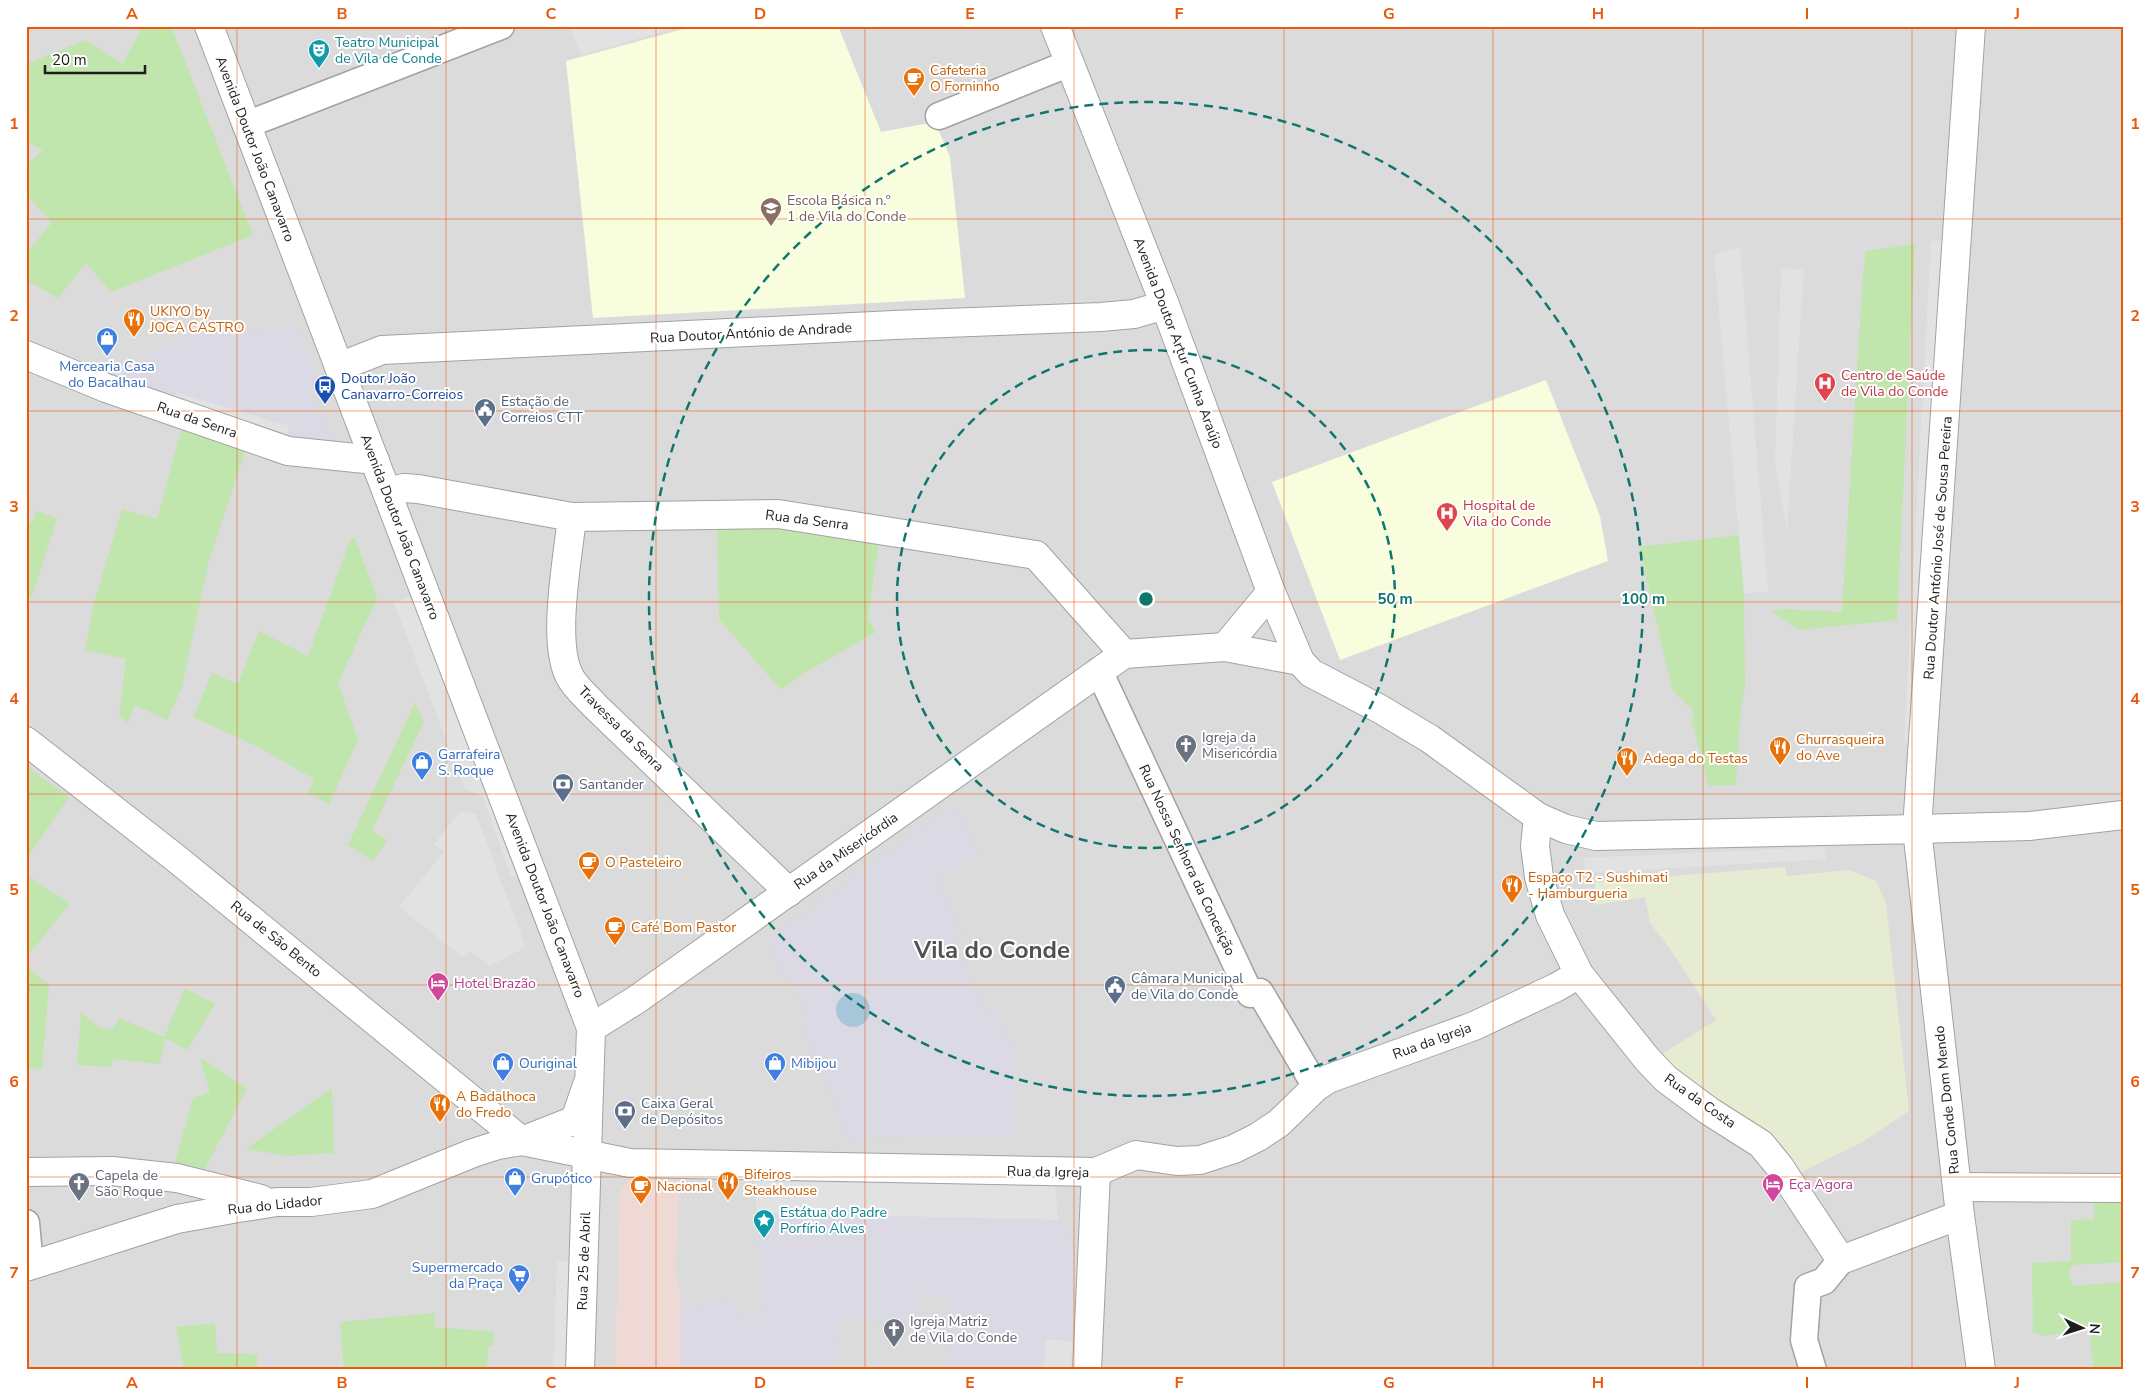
<svg xmlns="http://www.w3.org/2000/svg" width="2149" height="1396" font-family="'Nunito Sans',sans-serif">
	<style>
		.residential { fill: #dcdbdb }
		.commercial { fill: #eed9d4 }
		.education { fill: #f8fdde }
		.farmland { fill: #e5ecd1 }
		.grass { fill: #c0e5ad }
		.parking { fill: #e2e2e2 }
		.plaza { fill: #dad9e4 }
		.water { fill: #a7c6d9 }
		.lines { fill: none; stroke-linecap: round; stroke-linejoin: round }
		.pedestrian-casing { stroke: #a2a2a2; stroke-width: 29 }
		.minor-casing { stroke: #a2a2a2; stroke-width: 30 }
		.tertiary-casing { stroke: #a2a2a2; stroke-width: 30 }
		.pedestrian { stroke: #fff; stroke-width: 26 }
		.minor { stroke: #fff; stroke-width: 28 }
		.tertiary { stroke: #fff; stroke-width: 28 }
		.grid { fill: none; stroke: #e8590c; stroke-width: 1; stroke-opacity: 0.55 }
		.ring { fill: none; stroke: #0f766e; stroke-width: 2.5; stroke-dasharray: 9 6 }
		.labels { text-anchor: middle; dominant-baseline: central; stroke-width: 4; stroke-linejoin: round; paint-order: stroke }
		.culture-label { font-size: 14px; fill: #0d838f; stroke: #fff; text-anchor: start }
		.food-label { font-size: 14px; fill: #c56008; stroke: #fff; text-anchor: start }
		.street-label { font-size: 14px; fill: #1e1e1e; stroke: #fff }
		.education-label { font-size: 14px; fill: #785e54; stroke: #fff; text-anchor: start }
		.shop-label { font-size: 14px; fill: #366cbe; stroke: #fff; text-anchor: start }
		.health-label { font-size: 14px; fill: #be3a42; stroke: #fff; text-anchor: start }
		.transit-label { font-size: 14px; fill: #164399; stroke: #fff; text-anchor: start }
		.service-label { font-size: 14px; fill: #4e5e75; stroke: #fff; text-anchor: start }
		.worship-label { font-size: 14px; fill: #5b616d; stroke: #fff; text-anchor: start }
		.hotel-label { font-size: 14px; fill: #b23c85; stroke: #fff; text-anchor: start }
		.town-label { font-size: 24px; font-weight: bold; fill: #515151; stroke: #fff }
		.centre { fill: #0f766e; stroke: #fff; stroke-width: 2.5 }
		.ring-label { font-size: 15px; text-anchor: middle; font-weight: bold; fill: #0f766e; stroke: #fff; stroke-width: 4; stroke-linejoin: round; paint-order: stroke }
		.neatline { fill: none; stroke: #e8590c; stroke-width: 2 }
		.grid-label { font-size: 16px; text-anchor: middle; font-weight: bold; fill: #e8590c }
	</style>
	<rect width="100%" height="100%" fill="#eeece4"/>
	<rect class="residential" x="26" y="26" width="2097" height="1344"/>
	<polygon class="commercial" points="629,1179 680,1181 675,1271 679,1286 681,1313 680,1370 615,1370 620,1192"/>
	<g class="education">
		<polygon points="694,26 838,26 881,132 935,122 950,157 965,298 593,318 566,61"/>
		<polygon points="1546,380 1600,516 1608,561 1340,660 1272,482"/>
	</g>
	<polygon class="farmland" points="1785,867 1787,876 1849,870 1876,881 1886,903 1909,1111 1861,1143 1793,1176 1659,1056 1716,1020 1671,950 1650,923 1645,897 1596,905 1595,882"/>
	<g class="grass">
		<polygon points="143,26 171,26 253,235 111,292 86,263 58,298 26,280 26,253 52,223 26,194 26,166 43,150 26,141 26,64 86,40 123,64"/>
		<polygon points="1915,244 1897,620 1799,630 1771,611 1782,609 1842,612 1863,274 1866,251"/>
		<polygon points="183,424 247,446 209,560 182,687 167,720 135,705 128,723 119,716 126,659 85,650 94,603 122,509 157,519"/>
		<polygon points="36,511 57,518 32,597 26,595 26,522 32,523"/>
		<polygon points="717,521 766,525 879,541 868,618 876,632 806,672 781,690 719,619"/>
		<polygon points="1739,535 1744,593 1745,684 1740,718 1736,785 1709,786 1692,723 1693,710 1672,689 1639,547"/>
		<polygon points="351,538 355,538 377,598 338,683 358,740 329,804 308,793 314,779 256,746 193,717 212,673 238,684 259,631 308,656"/>
		<polygon points="415,703 424,722 372,830 387,841 373,861 348,845"/>
		<polygon points="26,766 69,797 26,860"/>
		<polygon points="26,875 70,904 29,954 26,952"/>
		<polygon points="26,966 49,985 42,1069 26,1068"/>
		<polygon points="185,988 215,1004 187,1050 165,1038 160,1064 112,1059 111,1067 77,1065 81,1012 100,1028 113,1029 119,1018 164,1037"/>
		<polygon points="200,1058 247,1088 205,1169 175,1163 193,1098 210,1092"/>
		<polygon points="332,1088 334,1153 287,1156 246,1149"/>
		<polygon points="2123,1199 2123,1262 2075,1265 2069,1269 2072,1286 2123,1282 2123,1368 2094,1370 2089,1330 2043,1336 2033,1332 2032,1263 2071,1261 2071,1220 2094,1219 2094,1200"/>
		<polygon points="435,1313 435,1327 494,1332 493,1346 488,1346 487,1370 344,1370 340,1322"/>
		<polygon points="215,1323 217,1353 258,1354 257,1370 179,1370 184,1369 176,1327"/>
	</g>
	<g class="parking">
		<polygon points="570,26 683,26 581,55"/>
		<polygon points="1945,240 1915,745 1904,741 1931,241"/>
		<polygon points="1740,247 1768,592 1744,593 1714,254"/>
		<polygon points="1781,268 1804,270 1787,529 1775,465"/>
		<polygon points="176,392 290,426 286,438 172,404"/>
		<polygon points="414,595 523,873 511,877 483,797 465,789 394,603"/>
		<polygon points="461,811 476,814 526,947 489,966 469,950 463,957 399,907 444,852 434,844"/>
		<polygon points="1824,847 1826,859 1586,873 1583,858"/>
		<polygon points="754,1182 1055,1185 1058,1220 757,1213"/>
		<polygon points="557,1261 570,1262 566,1370 553,1370"/>
		<polygon points="1045,1339 1072,1341 1071,1370 1044,1370"/>
	</g>
	<g class="plaza">
		<polygon points="297,327 316,379 308,387 332,441 286,438 289,426 176,392 172,404 109,376 182,336 198,330"/>
		<polygon points="952,805 981,854 936,875 962,933 953,937 986,1014 996,1010 1014,1050 1014,1136 866,1137 851,1144 799,1020 808,1015 765,941"/>
		<polygon points="757,1213 1058,1220 1075,1239 1072,1341 1045,1339 1044,1370 947,1370 951,1298 921,1295 919,1324 840,1320 837,1370 680,1370 680,1308 701,1307 701,1298 736,1300 736,1312 761,1313 762,1283"/>
	</g>
	<circle class="water" cx="853" cy="1010" r="17"/>
	<g class="lines">
		<g class="pedestrian-casing">
			<g id="pedestrian">
				<polyline points="939,116 1070,63"/>
				<polyline points="246,125 501,26"/>
				<polyline points="1099,671 1250,994 1260,992 1316,1087"/>
				<polyline points="26,1223 30,1266"/>
				<polyline points="1813,1370 1804,1340 1808,1287 1824,1281 1841,1260"/>
			</g>
		</g>
		<g class="minor-casing">
			<g id="minor">
				<polyline points="1971,26 1917,829 2030,826 2123,815"/>
				<polyline points="26,355 106,388 288,451 375,460"/>
				<polyline points="339,367 382,350 894,325 1101,317 1134,314 1165,305"/>
				<polyline points="387,492 404,488 418,489 572,517 778,514 1036,555 1124,654"/>
				<path d="M 572,517 C 568,557 551,643 570,677 C 575,687 587,697 595,706 L 789,892"/>
				<polyline points="1225,647 1271,592"/>
				<polyline points="26,741 178,860 522,1141 630,1163 1096,1172 1136,1155 1177,1161 1200,1160 1234,1149 1258,1137 1279,1123 1316,1087 1328,1079 1474,1026 1557,987 1579,974"/>
				<polyline points="1538,817 1535,846 1539,877 1550,915 1579,974 1647,1059 1666,1079 1709,1111 1761,1144 1779,1166 1841,1260 1960,1215"/>
				<polyline points="591,1028 636,1000 1124,654 1225,647 1300,661"/>
				<polyline points="26,1172 112,1171 177,1178 261,1199"/>
				<polyline points="1957,1187 2123,1188"/>
				<polyline points="26,1267 177,1219 238,1208 277,1202 311,1202 372,1194 473,1153 498,1145 522,1141 575,1120 587,1085"/>
				<polyline points="1087,1370 1096,1172"/>
			</g>
		</g>
		<g class="tertiary-casing">
			<g id="tertiary">
				<polyline points="209,26 591,1028 580,1370"/>
				<polyline points="1055,26 1165,305 1271,592 1300,661 1311,673 1380,709 1430,739 1538,817 1566,829 1596,836 1917,829 1960,1215 1981,1370"/>
			</g>
		</g>
		<use href="#pedestrian" class="pedestrian"/>
		<use href="#minor" class="minor"/>
		<use href="#tertiary" class="tertiary"/>
	</g>
	<path class="grid" d="M 237,26 L 237,1370M 446,26 L 446,1370M 656,26 L 656,1370M 865,26 L 865,1370M 1074,26 L 1074,1370M 1284,26 L 1284,1370M 1493,26 L 1493,1370M 1703,26 L 1703,1370M 1912,26 L 1912,1370M 26,219 L 2123,219M 26,411 L 2123,411M 26,602 L 2123,602M 26,794 L 2123,794M 26,985 L 2123,985M 26,1177 L 2123,1177"/>
	<g class="ring">
		<circle cx="1146" cy="599" r="249"/>
		<circle cx="1146" cy="599" r="497"/>
	</g>
	<defs>
		<g id="theatre-pin" transform="scale(1.125)"><path d="M0 17L-7.5 6A9.5 9.5 0 1 1 7.5 6Z" fill="#0f9aa8" stroke="#fff"/><path d="M-5-5.5Q0-4 5-5.5V0Q5 5 0 6Q-5 5-5 0ZM-3.3-2.5H-1v1.5H-3.3ZM1-2.5H3.3v1.5H1ZM-2.8 1Q0 5.5 2.8 1Z" fill="#fff"/></g>
		<g id="cafe-pin" transform="scale(1.125)"><path d="M0 17L-7.5 6A9.5 9.5 0 1 1 7.5 6Z" fill="#e8710a" stroke="#fff"/><path d="M-5.5-4.5H6V0H3Q3 3.5 0 3.5H-2.5Q-5.5 3.5-5.5 0ZM3-3.2v2h1.7v-2ZM-6 4.5H4V6H-6Z" fill="#fff"/></g>
		<g id="school-pin" transform="scale(1.125)"><path d="M0 17L-7.5 6A9.5 9.5 0 1 1 7.5 6Z" fill="#8d6e63" stroke="#fff"/><path d="M0-5L7-2L0 1L-7-2ZM-4 1L0 2.5L4 1V4Q0 6-4 4Z" fill="#fff"/></g>
		<g id="restaurant-pin" transform="scale(1.125)"><path d="M0 17L-7.5 6A9.5 9.5 0 1 1 7.5 6Z" fill="#e8710a" stroke="#fff"/><path d="M-5-6h1v4h1v-4h1v4h1v-4h1v5L-1.5 .5V6h-2V.5L-5-1ZM5-6V6H3V1.5H1.5Q1.5-4 5-6Z" fill="#fff"/></g>
		<g id="shop-pin" transform="scale(1.125)"><path d="M0 17L-7.5 6A9.5 9.5 0 1 1 7.5 6Z" fill="#3f7fe0" stroke="#fff"/><path d="M-5-2.5h2.3a2.7 3.5 0 0 1 5.4 0H5L5.5 6h-11ZM-1.5-2.5h3a1.5 2.3 0 0 0-3 0Z" fill="#fff"/></g>
		<g id="hospital-pin" transform="scale(1.125)"><path d="M0 17L-7.5 6A9.5 9.5 0 1 1 7.5 6Z" fill="#e0444e" stroke="#fff"/><path d="M-5-5h3v3.5h4V-5h3V5h-3V1.5h-4V5h-3Z" fill="#fff"/></g>
		<g id="bus-pin" transform="scale(1.125)"><path d="M0 17L-7.5 6A9.5 9.5 0 1 1 7.5 6Z" fill="#1a4fb4" stroke="#fff"/><path d="M-5-6H5V4H4V6H2V4H-2V6H-4V4H-5ZM-3.5-4V0h7V-4ZM-3.5 1.2v1.5H-2V1.2ZM2 1.2v1.5H3.5V1.2Z" fill="#fff"/></g>
		<g id="civic-pin" transform="scale(1.125)"><path d="M0 17L-7.5 6A9.5 9.5 0 1 1 7.5 6Z" fill="#5c6f8a" stroke="#fff"/><path d="M-.6-6.5H3V-4.5H.6V-3L4-1V1h2V6H-6V1h2V-1L-.6-3ZM-1.2 2.5V6h2.4V2.5Z" fill="#fff"/></g>
		<g id="church-pin" transform="scale(1.125)"><path d="M0 17L-7.5 6A9.5 9.5 0 1 1 7.5 6Z" fill="#6b7280" stroke="#fff"/><path d="M-1.2-6h2.4v3.5h3.3v2.4h-3.3V6h-2.4V-.1h-3.3v-2.4h3.3Z" fill="#fff"/></g>
		<g id="bank-pin" transform="scale(1.125)"><path d="M0 17L-7.5 6A9.5 9.5 0 1 1 7.5 6Z" fill="#5c6f8a" stroke="#fff"/><path d="M-6-4H6V4H-6ZM0-2.3a2.3 2.3 0 1 0 0 4.6a2.3 2.3 0 1 0 0-4.6Z" fill="#fff"/></g>
		<g id="hotel-pin" transform="scale(1.125)"><path d="M0 17L-7.5 6A9.5 9.5 0 1 1 7.5 6Z" fill="#d1479c" stroke="#fff"/><path d="M-6-4.5h1.5V1H6V5H4.5V3h-9V5H-6ZM-4 0a1.8 1.8 0 1 1 3.6 0ZM.5 0V-2.5h3Q6-2.5 6 0Z" fill="#fff"/></g>
		<g id="sight-pin" transform="scale(1.125)"><path d="M0 17L-7.5 6A9.5 9.5 0 1 1 7.5 6Z" fill="#0f9aa8" stroke="#fff"/><path d="M0-6L1.8-2.2L6-1.7L2.9 1.2L3.7 5.4L0 3.3L-3.7 5.4L-2.9 1.2L-6-1.7L-1.8-2.2Z" fill="#fff"/></g>
		<g id="supermarket-pin" transform="scale(1.125)"><path d="M0 17L-7.5 6A9.5 9.5 0 1 1 7.5 6Z" fill="#3f7fe0" stroke="#fff"/><path d="M-6-5.5h2.5l.6 2H6L4.5 2H-2.5L-4.4-4H-6ZM-1.5 3.2a1.3 1.3 0 1 0 .1 0ZM3 3.2a1.3 1.3 0 1 0 .1 0Z" fill="#fff"/></g>
	</defs>
	<g fill-rule="evenodd">
		<use href="#theatre-pin" x="319" y="50"/>
		<use href="#cafe-pin" x="914" y="78"/>
		<use href="#school-pin" x="771" y="208"/>
		<use href="#restaurant-pin" x="134" y="319"/>
		<use href="#shop-pin" x="107" y="338"/>
		<use href="#hospital-pin" x="1825" y="383"/>
		<use href="#bus-pin" x="325" y="386"/>
		<use href="#civic-pin" x="485" y="409"/>
		<use href="#hospital-pin" x="1447" y="513"/>
		<use href="#church-pin" x="1186" y="745"/>
		<use href="#restaurant-pin" x="1780" y="747"/>
		<use href="#restaurant-pin" x="1627" y="758"/>
		<use href="#shop-pin" x="422" y="762"/>
		<use href="#bank-pin" x="563" y="784"/>
		<use href="#cafe-pin" x="589" y="862"/>
		<use href="#restaurant-pin" x="1512" y="885"/>
		<use href="#cafe-pin" x="615" y="927"/>
		<use href="#hotel-pin" x="438" y="983"/>
		<use href="#civic-pin" x="1115" y="986"/>
		<use href="#shop-pin" x="503" y="1063"/>
		<use href="#shop-pin" x="775" y="1063"/>
		<use href="#restaurant-pin" x="440" y="1104"/>
		<use href="#bank-pin" x="625" y="1111"/>
		<use href="#shop-pin" x="515" y="1178"/>
		<use href="#restaurant-pin" x="728" y="1182"/>
		<use href="#church-pin" x="79" y="1183"/>
		<use href="#hotel-pin" x="1773" y="1184"/>
		<use href="#cafe-pin" x="641" y="1186"/>
		<use href="#sight-pin" x="764" y="1220"/>
		<use href="#supermarket-pin" x="519" y="1275"/>
		<use href="#church-pin" x="894" y="1329"/>
	</g>
	<g class="labels">
		<g class="culture-label">
			<text x="335" y="42">Teatro Municipal<tspan x="335" dy="16">de Vila de Conde</tspan></text>
			<text x="780" y="1212">Estátua do Padre<tspan x="780" dy="16">Porfírio Alves</tspan></text>
		</g>
		<g class="food-label">
			<text x="930" y="70">Cafeteria<tspan x="930" dy="16">O Forninho</tspan></text>
			<text x="150" y="311">UKIYO by<tspan x="150" dy="16">JOCA CASTRO</tspan></text>
			<text x="1796" y="739">Churrasqueira<tspan x="1796" dy="16">do Ave</tspan></text>
			<text x="1643" y="758">Adega do Testas</text>
			<text x="605" y="862">O Pasteleiro</text>
			<text x="1528" y="877">Espaço T2 - Sushimati<tspan x="1528" dy="16">- Hamburgueria</tspan></text>
			<text x="631" y="927">Café Bom Pastor</text>
			<text x="456" y="1096">A Badalhoca<tspan x="456" dy="16">do Fredo</tspan></text>
			<text x="744" y="1174">Bifeiros<tspan x="744" dy="16">Steakhouse</tspan></text>
			<text x="657" y="1186">Nacional</text>
		</g>
		<g class="street-label">
			<text transform="translate(255 149) rotate(69)">Avenida Doutor João Canavarro</text>
			<text transform="translate(751 333) rotate(-3)">Rua Doutor António de Andrade</text>
			<text transform="translate(1178 343) rotate(69)">Avenida Doutor Artur Cunha Araújo</text>
			<text transform="translate(197 420) rotate(19)">Rua da Senra</text>
			<text transform="translate(807 520) rotate(7)">Rua da Senra</text>
			<text transform="translate(400 527) rotate(69)">Avenida Doutor João Canavarro</text>
			<text transform="translate(1938 548) rotate(-86)">Rua Doutor António José de Sousa Pereira</text>
			<text transform="translate(621 729) rotate(45)">Travessa da Senra</text>
			<text transform="translate(846 851) rotate(-35)">Rua da Misericórdia</text>
			<text transform="translate(1187 860) rotate(65)">Rua Nossa Senhora da Conceição</text>
			<text transform="translate(545 905) rotate(69)">Avenida Doutor João Canavarro</text>
			<text transform="translate(276 939) rotate(39)">Rua de São Bento</text>
			<text transform="translate(1432 1041) rotate(-20)">Rua da Igreja</text>
			<text transform="translate(1947 1100) rotate(-96)">Rua Conde Dom Mendo</text>
			<text transform="translate(1700 1101) rotate(35)">Rua da Costa</text>
			<text transform="translate(1048 1172) rotate(1)">Rua da Igreja</text>
			<text transform="translate(275 1205) rotate(-6)">Rua do Lidador</text>
			<text transform="translate(584 1261) rotate(-88)">Rua 25 de Abril</text>
		</g>
		<g class="education-label">
			<text x="787" y="200">Escola Básica n.º<tspan x="787" dy="16">1 de Vila do Conde</tspan></text>
		</g>
		<g class="shop-label">
			<text x="107" y="366" text-anchor="middle">Mercearia Casa<tspan x="107" dy="16">do Bacalhau</tspan></text>
			<text x="438" y="754">Garrafeira<tspan x="438" dy="16">S. Roque</tspan></text>
			<text x="519" y="1063">Ouriginal</text>
			<text x="791" y="1063">Mibijou</text>
			<text x="531" y="1178">Grupótico</text>
			<text x="503" y="1267" text-anchor="end">Supermercado<tspan x="503" dy="16">da Praça</tspan></text>
		</g>
		<g class="health-label">
			<text x="1841" y="375">Centro de Saúde<tspan x="1841" dy="16">de Vila do Conde</tspan></text>
			<text x="1463" y="505">Hospital de<tspan x="1463" dy="16">Vila do Conde</tspan></text>
		</g>
		<g class="transit-label">
			<text x="341" y="378">Doutor João<tspan x="341" dy="16">Canavarro-Correios</tspan></text>
		</g>
		<g class="service-label">
			<text x="501" y="401">Estação de<tspan x="501" dy="16">Correios CTT</tspan></text>
			<text x="579" y="784">Santander</text>
			<text x="1131" y="978">Câmara Municipal<tspan x="1131" dy="16">de Vila do Conde</tspan></text>
			<text x="641" y="1103">Caixa Geral<tspan x="641" dy="16">de Depósitos</tspan></text>
		</g>
		<g class="worship-label">
			<text x="1202" y="737">Igreja da<tspan x="1202" dy="16">Misericórdia</tspan></text>
			<text x="95" y="1175">Capela de<tspan x="95" dy="16">São Roque</tspan></text>
			<text x="910" y="1321">Igreja Matriz<tspan x="910" dy="16">de Vila do Conde</tspan></text>
		</g>
		<g class="hotel-label">
			<text x="454" y="983">Hotel Brazão</text>
			<text x="1789" y="1184">Eça Agora</text>
		</g>
		<g class="town-label">
			<text x="992" y="950">Vila do Conde</text>
		</g>
	</g>
	<circle cx="1146" cy="599" r="8" class="centre"/>
	<g class="ring-label">
		<text x="1395" y="604">50 m</text>
		<text x="1643" y="604">100 m</text>
	</g>
	<rect width="2149" height="1396" fill="none" stroke="#ffffff" stroke-width="55"/>
	<g transform="translate(2082 1328) rotate(94)" stroke="#ffffff" stroke-width="4" paint-order="stroke">
	<path d="M0-4L9 19L0 12L-9 19Z" fill="#1e1e1e"/>
	<text y="-8" font-size="14" font-weight="bold" text-anchor="middle" fill="#1e1e1e">N</text>
	</g>
	<path d="M45 65v8h100v-8" fill="none" stroke="#1e1e1e" stroke-width="2.5"/>
	<text x="52" y="65" font-size="15" fill="#1e1e1e" stroke="#ffffff" stroke-width="4" paint-order="stroke">20 m</text>
	<rect x="28" y="28" width="2094" height="1340" class="neatline"/>
	<g class="grid-label">
		<text x="132" y="19">A</text>
		<text x="342" y="19">B</text>
		<text x="551" y="19">C</text>
		<text x="760" y="19">D</text>
		<text x="970" y="19">E</text>
		<text x="1179" y="19">F</text>
		<text x="1389" y="19">G</text>
		<text x="1598" y="19">H</text>
		<text x="1807" y="19">I</text>
		<text x="2017" y="19">J</text>
		<text x="14" y="129">1</text>
		<text x="2135" y="129">1</text>
		<text x="14" y="321">2</text>
		<text x="2135" y="321">2</text>
		<text x="14" y="512">3</text>
		<text x="2135" y="512">3</text>
		<text x="14" y="704">4</text>
		<text x="2135" y="704">4</text>
		<text x="14" y="895">5</text>
		<text x="2135" y="895">5</text>
		<text x="14" y="1087">6</text>
		<text x="2135" y="1087">6</text>
		<text x="14" y="1278">7</text>
		<text x="2135" y="1278">7</text>
		<text x="132" y="1388">A</text>
		<text x="342" y="1388">B</text>
		<text x="551" y="1388">C</text>
		<text x="760" y="1388">D</text>
		<text x="970" y="1388">E</text>
		<text x="1179" y="1388">F</text>
		<text x="1389" y="1388">G</text>
		<text x="1598" y="1388">H</text>
		<text x="1807" y="1388">I</text>
		<text x="2017" y="1388">J</text>
	</g>
</svg>
